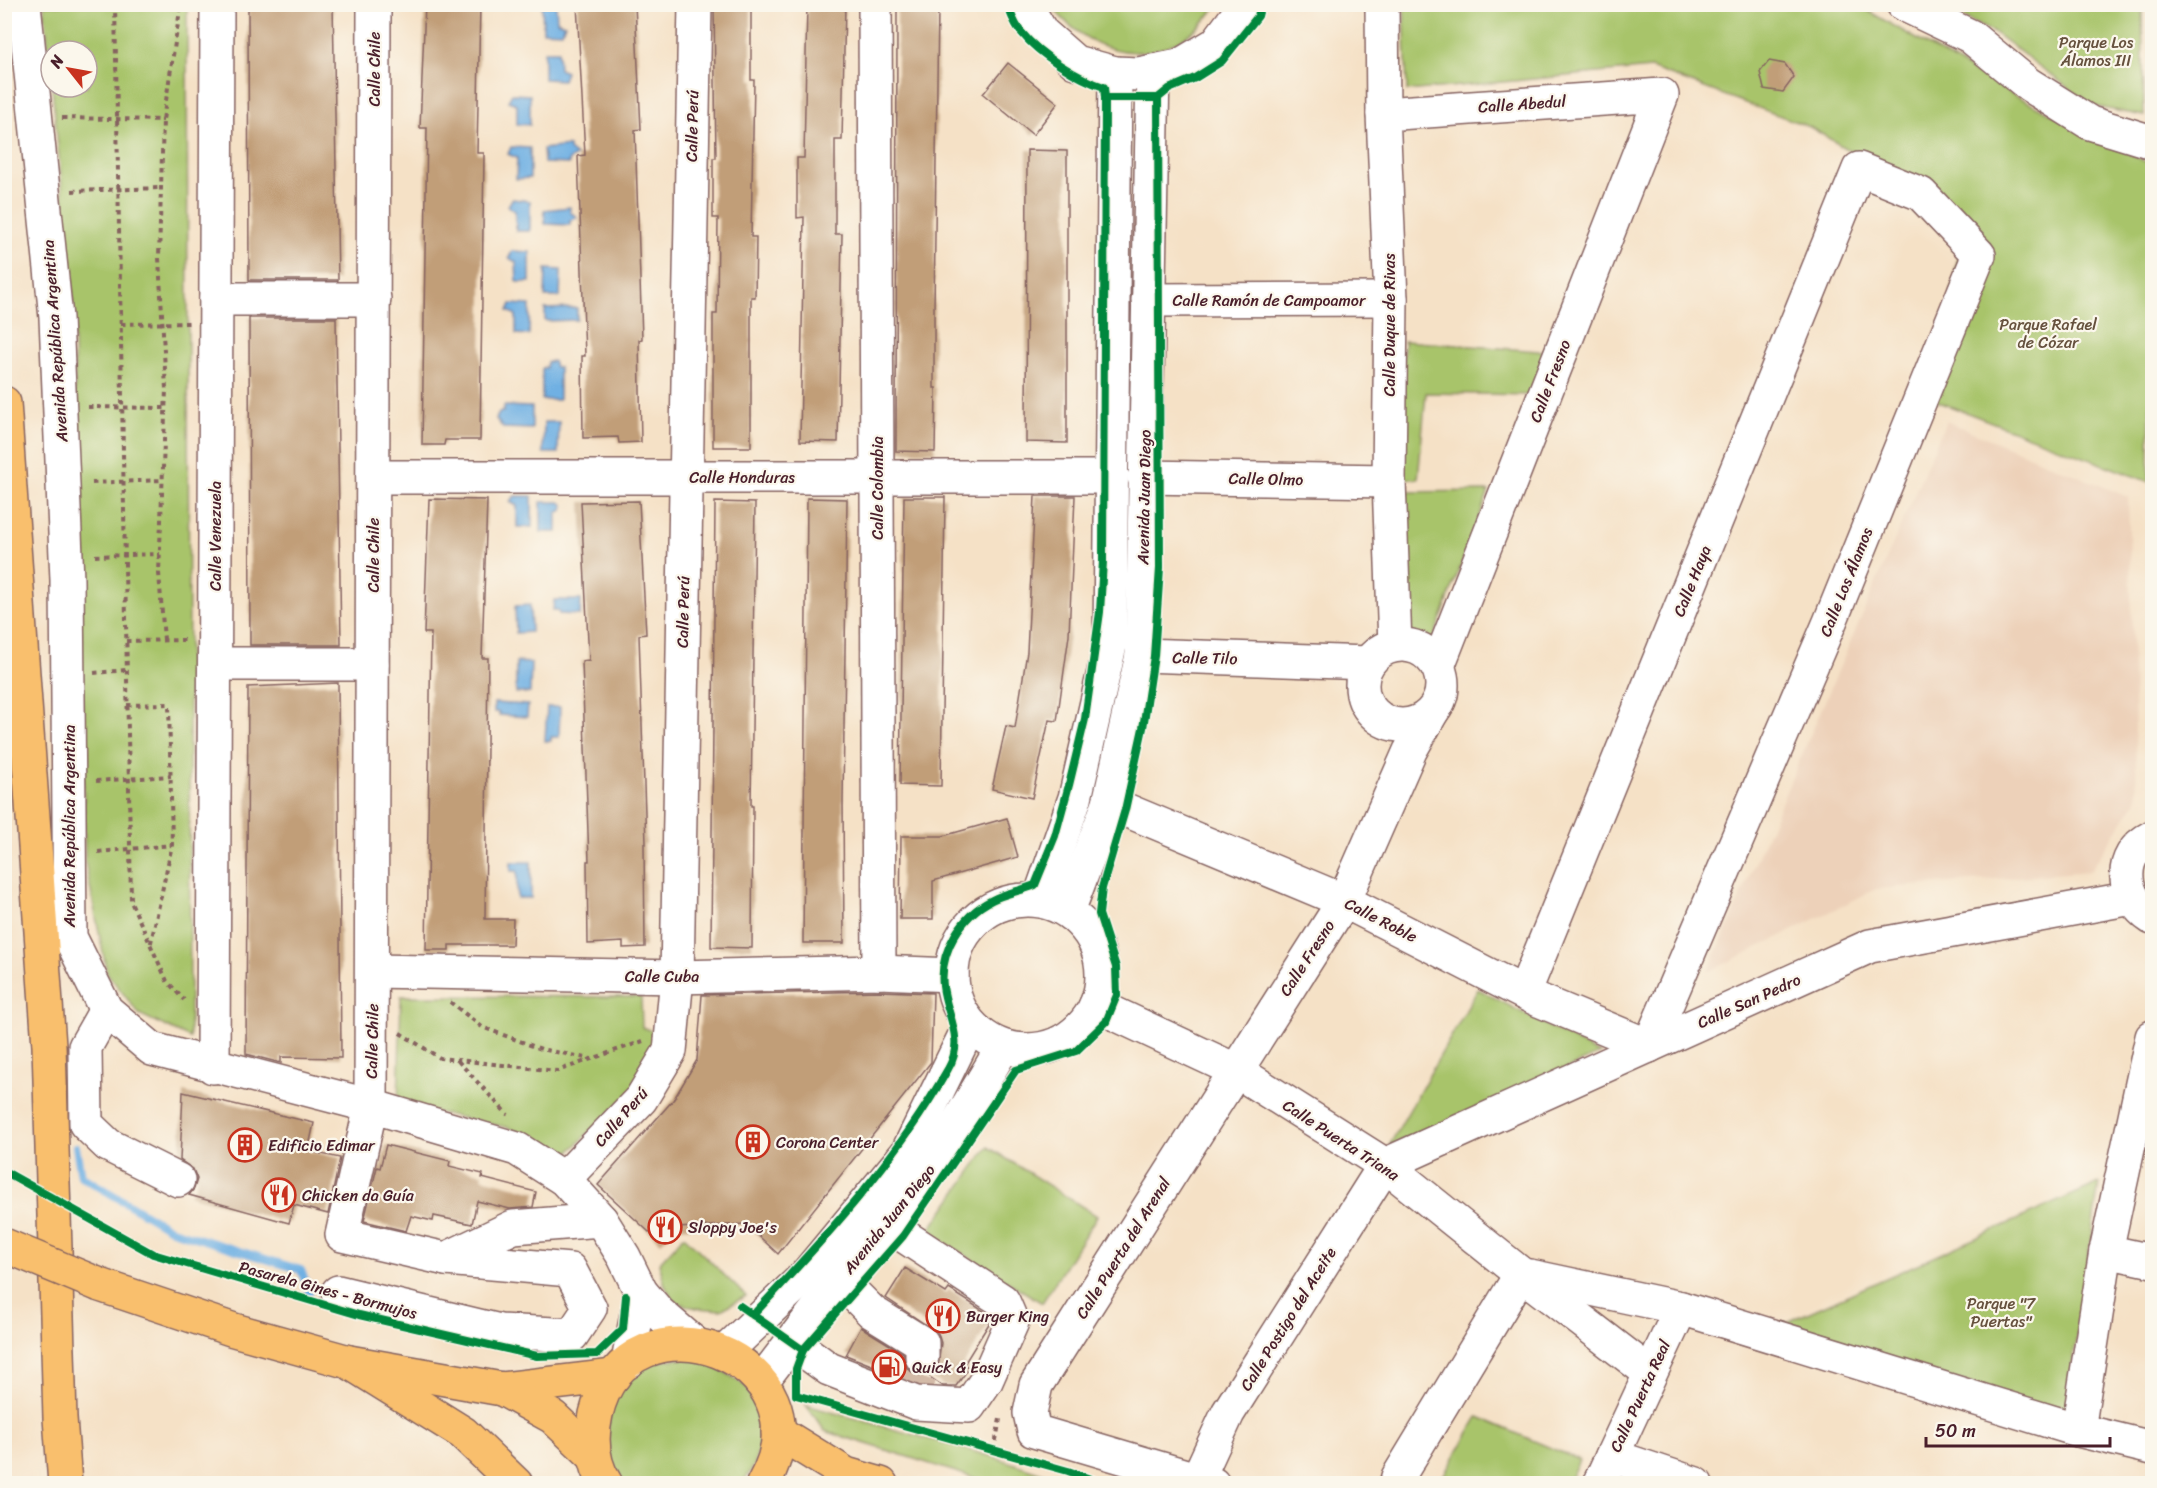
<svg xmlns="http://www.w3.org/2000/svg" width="2157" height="1488" font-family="Sriracha,sans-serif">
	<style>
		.built { fill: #edd1b9 }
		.green { fill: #a8c46b; stroke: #79724b; stroke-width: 1.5 }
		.water { fill: #6fb0e3; stroke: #5c6887; stroke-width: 1.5 }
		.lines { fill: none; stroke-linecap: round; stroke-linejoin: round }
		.stream { stroke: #6fb0e3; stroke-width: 8 }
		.building { fill: #c19e78 }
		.minor-tunnel { stroke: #d3baa7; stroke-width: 33; stroke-dasharray: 33 16; stroke-linecap: butt }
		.minor-casing { stroke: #866361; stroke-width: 36 }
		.major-casing { stroke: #866361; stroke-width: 36 }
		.highway-casing { stroke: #866361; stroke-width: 36 }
		.path { stroke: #866361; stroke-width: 4; stroke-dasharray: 4.5 4.5; stroke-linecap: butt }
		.minor { stroke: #fff; stroke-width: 33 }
		.major { stroke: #f9bf6d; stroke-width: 33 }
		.highway { stroke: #f9bf6d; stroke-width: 33 }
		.major-bridge-casing { stroke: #866361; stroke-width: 36; stroke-linecap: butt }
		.major-bridge { stroke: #f9bf6d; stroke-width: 33 }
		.cycleway-casing { stroke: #fbf7ec; stroke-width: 11 }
		.cycleway { stroke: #00873e; stroke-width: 8 }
		.labels { text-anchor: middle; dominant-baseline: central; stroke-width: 4.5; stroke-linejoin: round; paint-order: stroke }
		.park-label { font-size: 16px; fill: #66513e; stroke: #fbf7ec }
		.street-label { font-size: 16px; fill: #4a1f2b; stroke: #fbf7ec }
		.poi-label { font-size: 16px; fill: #4a1f2b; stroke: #fbf7ec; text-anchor: start }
	</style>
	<rect width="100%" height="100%" fill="#fbf7ec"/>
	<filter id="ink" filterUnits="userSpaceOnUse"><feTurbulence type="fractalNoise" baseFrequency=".0167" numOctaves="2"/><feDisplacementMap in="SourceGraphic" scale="12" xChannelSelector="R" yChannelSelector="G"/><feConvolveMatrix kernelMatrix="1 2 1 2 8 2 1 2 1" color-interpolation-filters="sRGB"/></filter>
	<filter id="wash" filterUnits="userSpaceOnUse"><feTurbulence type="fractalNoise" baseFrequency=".008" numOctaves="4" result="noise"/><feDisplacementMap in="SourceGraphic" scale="24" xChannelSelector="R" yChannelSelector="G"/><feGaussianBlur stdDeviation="1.35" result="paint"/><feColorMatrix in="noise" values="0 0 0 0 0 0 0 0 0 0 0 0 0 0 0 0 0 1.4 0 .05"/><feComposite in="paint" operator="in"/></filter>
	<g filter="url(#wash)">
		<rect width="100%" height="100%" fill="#f5e1c6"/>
		<polygon class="built" points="1946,421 2128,497 2137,800 2090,871 1876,889 1708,972"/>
		<g class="green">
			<polygon points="44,5 187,5 190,1038 139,1014 107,973 85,862 73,296 52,87 87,87 87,51 51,51 51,76"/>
			<path d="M 1051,5 L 1217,5 C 1173,70 1096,65 1051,5 Z"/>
			<polygon points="1404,5 1858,5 2007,91 2152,165 2149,482 1931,399 1965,220 1810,127 1651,68 1407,91"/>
			<polygon points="1940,5 2142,5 2144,116 2093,106 1996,34"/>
			<polygon points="1404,341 1552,352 1531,395 1426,393 1418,479 1399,478"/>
			<polygon points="1489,491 1432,642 1405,636 1399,492"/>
			<polygon points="1478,989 1600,1054 1389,1146"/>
			<polygon points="401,996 641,997 642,1027 659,1034 634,1089 562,1159 510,1128 398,1104"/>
			<polygon points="988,1147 1097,1216 1042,1303 928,1232"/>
			<polygon points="2099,1183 2065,1415 1783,1324"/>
			<polygon points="684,1236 746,1296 721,1310 696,1308 675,1302 665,1286 659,1263"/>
			<polygon points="702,1357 746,1386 759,1411 761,1437 755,1464 743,1483 622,1483 612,1469 605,1446 613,1398 648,1362"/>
			<polygon points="806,1405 997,1458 1072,1483 991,1483 825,1431"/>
			<polygon points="1478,1417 1579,1460 1568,1483 1439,1483"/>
		</g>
		<g class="water">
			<polygon points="542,5 556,5 557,21 565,24 562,32 543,31"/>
			<polygon points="544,51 558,51 559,69 566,72 563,80 544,79"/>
			<polygon points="512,94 530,95 530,125 517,124 517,104 508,101"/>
			<polygon points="569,146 569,150 576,156 569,160 569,164 544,163 543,149"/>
			<polygon points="511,147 530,148 530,178 516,179 517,158 508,154"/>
			<polygon points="512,199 530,201 530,231 516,231 515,211 508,206"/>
			<polygon points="570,207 570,212 577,217 570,221 570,225 545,224 544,210"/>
			<polygon points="512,251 530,252 530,282 517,282 516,262 509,258"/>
			<polygon points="546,269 561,270 560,297 545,297"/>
			<polygon points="511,304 530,305 529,335 516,334 516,315 508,311"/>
			<polygon points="577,308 577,320 545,321 545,309"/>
			<polygon points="553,361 555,367 559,367 559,400 542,400 542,368 546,368 547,362"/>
			<polygon points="504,406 532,407 532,429 503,428 496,419 499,413 504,411"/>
			<polygon points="544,422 559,422 558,453 543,453"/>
			<polygon points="515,496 532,496 532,527 517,527 517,506 510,502"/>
			<polygon points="541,502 560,502 564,505 563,510 557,513 557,532 541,532"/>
			<polygon points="554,600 581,600 580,615 559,614 558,610 553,610"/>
			<polygon points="530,605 531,632 516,633 515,606"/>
			<polygon points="516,662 531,663 530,693 516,693"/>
			<polygon points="494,703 528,705 527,717 499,715 499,712 494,712"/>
			<polygon points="547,707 560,707 559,737 551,737 551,741 545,741"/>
			<polygon points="511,862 531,862 531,898 517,898 517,871 511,871"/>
		</g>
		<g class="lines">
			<polyline class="stream" points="76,1147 81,1176 172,1230 301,1270 309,1292"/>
		</g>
		<g id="blocks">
			<g class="building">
				<polygon points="248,4 333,4 338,280 249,280"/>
				<polygon points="425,4 480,4 477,153 484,153 480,440 445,440 444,445 422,445 427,128 420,128"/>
				<polygon points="577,4 635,4 641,129 635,130 642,339 639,340 641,442 619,443 618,437 583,438 582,356 585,356 578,156 585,155"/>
				<polygon points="714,4 751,4 751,80 754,80 751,237 756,237 755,297 751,297 751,447 713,447 713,314 717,314 718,218 713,218 713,158 716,158"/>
				<polygon points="807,4 845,4 842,140 835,140 835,234 842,234 838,442 800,441 804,217 797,218 797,158 804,158"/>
				<polygon points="897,6 938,7 934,310 934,388 936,388 935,452 896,451"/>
				<polygon points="1769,61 1785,64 1794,77 1783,92 1764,89 1760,72"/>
				<polygon points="1008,63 1058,103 1033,135 983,94"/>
				<polygon points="1027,150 1067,151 1067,443 1026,442"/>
				<polygon points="249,318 336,318 341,645 250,645"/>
				<polygon points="1035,496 1075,496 1069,635 1057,721 1049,720 1032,798 992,789 1006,726 1015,728 1027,652"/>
				<polygon points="904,497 945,497 941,786 900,785"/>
				<polygon points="807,498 847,499 843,801 844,943 803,943"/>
				<polygon points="429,499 487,500 482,658 488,658 485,919 513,919 512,945 449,945 449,950 426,950 431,633 424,633"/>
				<polygon points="639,501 646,634 639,635 646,844 644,844 645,947 623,948 623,942 588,944 587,861 589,861 582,661 589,660 581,502"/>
				<polygon points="715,502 755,503 751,806 753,806 752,948 711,947"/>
				<polygon points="338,683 341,1058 281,1057 281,1063 246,1054 248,687"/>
				<polygon points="1007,818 1018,857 933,881 933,919 900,919 901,836 943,836"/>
				<polygon points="879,991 933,993 931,1062 778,1254 746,1224 677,1228 661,1243 598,1185 674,1099 697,1060 702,995"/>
				<polygon points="183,1092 314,1123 308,1151 340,1158 328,1214 294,1205 289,1223 189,1195 194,1189 197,1179 193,1169 180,1160"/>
				<polygon points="386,1145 450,1161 449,1166 483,1174 482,1178 536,1192 533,1207 510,1209 477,1201 472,1224 434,1216 433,1221 411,1216 406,1231 364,1221 377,1167 380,1168"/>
				<polygon points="905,1268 946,1293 949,1289 988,1314 985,1320 990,1322 964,1364 969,1368 956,1386 943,1386 927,1375 938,1366 941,1343 938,1333 886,1298"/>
				<polygon points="861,1327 903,1353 906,1367 913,1373 921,1376 917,1383 846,1355"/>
			</g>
		</g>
	</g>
	<g filter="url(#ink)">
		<use href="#blocks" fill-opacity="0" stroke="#866361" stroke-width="1.5"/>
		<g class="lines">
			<polyline class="minor-tunnel" points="896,1396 917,1384 923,1368 922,1357"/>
			<g class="minor-casing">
				<g id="minor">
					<polyline points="24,4 56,318 67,580 70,937 106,1010 152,1049 371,1106 517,1149 564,1179 601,1220 624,1257 641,1292 659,1313 694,1343"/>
					<polyline points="374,4 371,1106 342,1235 446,1259 513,1227 601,1220"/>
					<polyline points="875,4 879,972"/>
					<polyline points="1025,4 1042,33 1075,62 1115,73 1139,74 1179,66 1216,44 1246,4"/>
					<polyline points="1382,4 1383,114 1391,299 1389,481 1395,645"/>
					<polyline points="1903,4 1970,36 2028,84 2090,123 2152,142"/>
					<polyline points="1383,114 1662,95 1438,666"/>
					<polyline points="216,299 374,299"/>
					<polyline points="1148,300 1391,299"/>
					<polyline points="373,477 1111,477"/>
					<polyline points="1144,477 1389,481"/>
					<circle cx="1402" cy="685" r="40"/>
					<polyline points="1142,655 1368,663"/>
					<polyline points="215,664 372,664"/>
					<polyline points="1109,803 1344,901 1524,993 1541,1001 1649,1046 1830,622 1979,255 1921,194 1859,169 1524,993"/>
					<path d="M 2152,837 C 2116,855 2121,898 2152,918"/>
					<polyline points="1039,900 1075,798 1110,645 1115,73"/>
					<circle cx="1027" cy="975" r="75"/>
					<polyline points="1068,911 1109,803 1142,655 1153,71"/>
					<polyline points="373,971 677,977 879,972 952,975"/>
					<polyline points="1096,1005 1235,1070 1385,1165 1521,1274 1650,1373"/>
					<polyline points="106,1010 85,1047 86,1124 108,1145 178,1180"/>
					<polyline points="213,1067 217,4"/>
					<polyline points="1385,1165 1870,946 2132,898"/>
					<polyline points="564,1179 641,1099 670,1051 677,977 695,4"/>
					<polyline points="2106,1251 2152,1261"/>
					<polyline points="1530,1276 1681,1308 2078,1430 2152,1448"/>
					<polyline points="840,1280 872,1312 922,1343 922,1357"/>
					<polyline points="338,1292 500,1331 572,1335 590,1308 570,1270 446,1259"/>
					<polyline points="803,1350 829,1369 916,1403 969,1406 986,1381 1012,1322 1003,1301 886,1224"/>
					<polyline points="725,1352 806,1275 907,1153 970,1025"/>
					<polyline points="628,1362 641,1292"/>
					<polyline points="761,1382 824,1300 929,1171 1003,1047"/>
					<polyline points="2078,1430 2106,1251 2152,1037"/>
					<polyline points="1612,1456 1696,1484"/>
					<polyline points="1198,1478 1228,1413 1385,1165"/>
					<polyline points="1213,1484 1034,1431 1030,1413 1036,1385 1344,901 1410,751 1432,712"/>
					<polyline points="1396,1484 1398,1477 1521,1274"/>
					<polyline points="1599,1484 1681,1308"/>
				</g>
			</g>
			<g class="major-casing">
				<g id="major">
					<polyline points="100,1285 234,1330 349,1362 502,1389 614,1376"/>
					<polyline points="502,1389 553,1417 594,1456"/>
					<polyline points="778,1432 846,1474 881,1484"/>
					<path d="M 606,1484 C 592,1463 591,1437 596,1414 C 628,1280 836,1358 763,1484"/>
				</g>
			</g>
			<g class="highway-casing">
				<g id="highway">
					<polyline points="4,403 49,1046 60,1418 65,1484"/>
					<polyline points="349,1362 463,1433 516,1484"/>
				</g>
			</g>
			<g class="path">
				<polyline points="115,4 131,902 167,981 184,1000"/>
				<polyline points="62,118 163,120"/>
				<polyline points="72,191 161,188"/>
				<polyline points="121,324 189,323"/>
				<polyline points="88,407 165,408"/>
				<polyline points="92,483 163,480"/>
				<polyline points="95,556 160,554"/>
				<polyline points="164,640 159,573 166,389 159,258 161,188 163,120 181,4"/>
				<polyline points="126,641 187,640"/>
				<polyline points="94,673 126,670"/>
				<polyline points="127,705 169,704 172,845 150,947"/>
				<polyline points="96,781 171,776"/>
				<polyline points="98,852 172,845"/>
				<polyline points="450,1002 482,1027 541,1049 591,1059"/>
				<polyline points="400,1033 440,1058 557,1071 643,1041"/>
				<polyline points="458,1061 508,1115"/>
				<polyline points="994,1450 1000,1419"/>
			</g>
			<use href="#minor" class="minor"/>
			<use href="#major" class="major"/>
			<use href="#highway" class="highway"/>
			<g class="major-bridge-casing">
				<polyline id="major-bridge" points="4,1245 100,1285"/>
			</g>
			<use href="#major-bridge" class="major-bridge"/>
			<g class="cycleway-casing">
				<g id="cycleway">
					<polyline points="1105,98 1158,98 1169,89 1195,78 1222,61 1258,16 1261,4"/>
					<polyline points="4,1171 153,1254 359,1315 537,1356 597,1354 623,1329 626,1296"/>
					<polyline points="740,1306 803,1350 903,1236 1016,1070 1076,1051 1106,1022 1117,995 1116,967 1099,914 1102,888 1125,810 1143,728 1154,656 1160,568 1158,98"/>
					<path d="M 753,1315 C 825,1238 896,1161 948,1069 C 966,1039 946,1015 943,986 C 939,951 962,915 992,900 C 1006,893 1021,891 1035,885 L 1055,836 L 1069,785 L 1085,719 L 1100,612 L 1103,561 L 1105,98 L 1104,87 C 1078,79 1039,54 1022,33 C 1015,26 1011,14 1007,4"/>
					<polyline points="803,1350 796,1369 796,1395 1068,1471 1104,1484"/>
				</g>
			</g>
			<use href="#cycleway" class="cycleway"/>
		</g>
	</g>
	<defs>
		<g id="building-ring" transform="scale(1.725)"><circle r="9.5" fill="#fbf7ec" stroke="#c8321e" stroke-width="1.5"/><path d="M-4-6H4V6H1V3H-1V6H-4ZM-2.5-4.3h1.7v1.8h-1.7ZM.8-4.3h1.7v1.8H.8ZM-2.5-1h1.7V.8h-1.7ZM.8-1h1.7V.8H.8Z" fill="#c8321e"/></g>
		<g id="restaurant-ring" transform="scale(1.725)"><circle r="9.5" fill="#fbf7ec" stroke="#c8321e" stroke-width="1.5"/><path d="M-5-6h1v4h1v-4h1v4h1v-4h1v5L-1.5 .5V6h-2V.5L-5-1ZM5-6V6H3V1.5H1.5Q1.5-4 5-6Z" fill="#c8321e"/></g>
		<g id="fuel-ring" transform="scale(1.725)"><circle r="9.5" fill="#fbf7ec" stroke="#c8321e" stroke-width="1.5"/><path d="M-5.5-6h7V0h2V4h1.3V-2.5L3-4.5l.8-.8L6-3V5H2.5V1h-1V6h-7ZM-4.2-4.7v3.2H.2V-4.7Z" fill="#c8321e"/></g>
	</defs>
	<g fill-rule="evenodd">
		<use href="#building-ring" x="753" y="1142"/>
		<use href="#building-ring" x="245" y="1145"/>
		<use href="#restaurant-ring" x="279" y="1195"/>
		<use href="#restaurant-ring" x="665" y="1227"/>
		<use href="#restaurant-ring" x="943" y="1316"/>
		<use href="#fuel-ring" x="889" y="1367"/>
	</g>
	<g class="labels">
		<g class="park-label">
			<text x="2096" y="42">Parque Los<tspan x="2096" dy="18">Álamos III</tspan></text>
			<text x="2048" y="324">Parque Rafael<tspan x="2048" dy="18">de Cózar</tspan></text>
			<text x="2001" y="1303">Parque "7<tspan x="2001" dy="18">Puertas"</tspan></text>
		</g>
		<g class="street-label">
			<text transform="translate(374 69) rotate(-90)">Calle Chile</text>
			<text transform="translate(1522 104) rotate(-4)">Calle Abedul</text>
			<text transform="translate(692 126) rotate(-89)">Calle Perú</text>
			<text x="1269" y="300">Calle Ramón de Campoamor</text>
			<text transform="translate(1389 325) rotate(-90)">Calle Duque de Rivas</text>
			<text transform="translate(55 341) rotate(-94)">Avenida República Argentina</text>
			<text transform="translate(1550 381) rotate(-69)">Calle Fresno</text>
			<text x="742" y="477">Calle Honduras</text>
			<text transform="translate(1266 479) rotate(1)">Calle Olmo</text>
			<text transform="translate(877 488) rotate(-90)">Calle Colombia</text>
			<text transform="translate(1144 497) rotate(-89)">Avenida Juan Diego</text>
			<text transform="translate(215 536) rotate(-90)">Calle Venezuela</text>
			<text transform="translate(373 555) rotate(-90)">Calle Chile</text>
			<text transform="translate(1692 581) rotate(-68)">Calle Haya</text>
			<text transform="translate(1846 582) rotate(-68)">Calle Los Álamos</text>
			<text transform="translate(683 612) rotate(-89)">Calle Perú</text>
			<text transform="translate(1205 658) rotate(1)">Calle Tilo</text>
			<text transform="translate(69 826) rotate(-90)">Avenida República Argentina</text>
			<text transform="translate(1381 920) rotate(27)">Calle Roble</text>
			<text transform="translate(1307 958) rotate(-57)">Calle Fresno</text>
			<text x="662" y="976">Calle Cuba</text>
			<text transform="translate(1749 1001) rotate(-24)">Calle San Pedro</text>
			<text transform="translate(372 1041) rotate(-89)">Calle Chile</text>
			<text transform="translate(621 1117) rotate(-49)">Calle Perú</text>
			<text transform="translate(1341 1140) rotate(33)">Calle Puerta Triana</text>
			<text transform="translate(889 1219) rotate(-51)">Avenida Juan Diego</text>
			<text transform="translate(1123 1248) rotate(-58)">Calle Puerta del Arenal</text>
			<text transform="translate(328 1290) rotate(15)">Pasarela Gines - Bormujos</text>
			<text transform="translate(1288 1319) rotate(-58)">Calle Postigo del Aceite</text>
			<text transform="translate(1640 1396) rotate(-65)">Calle Puerta Real</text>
		</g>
		<g class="poi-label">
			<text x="776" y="1142">Corona Center</text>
			<text x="268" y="1145">Edificio Edimar</text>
			<text x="302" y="1195">Chicken da Guía</text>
			<text x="688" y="1227">Sloppy Joe's</text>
			<text x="966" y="1316">Burger King</text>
			<text x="912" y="1367">Quick &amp; Easy</text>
		</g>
	</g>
	<rect width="2157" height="1488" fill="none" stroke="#fbf7ec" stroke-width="24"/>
	<g transform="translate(69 69) rotate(301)"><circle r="28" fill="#fbf7ec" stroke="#b4a19f" stroke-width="1.5"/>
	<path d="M0-4.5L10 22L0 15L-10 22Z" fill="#c8321e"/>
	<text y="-9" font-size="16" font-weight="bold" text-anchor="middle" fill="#4a1f2b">N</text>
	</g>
	<path d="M1926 1437v9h184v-9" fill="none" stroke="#4a1f2b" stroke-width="3"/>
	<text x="1935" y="1437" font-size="18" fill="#4a1f2b" stroke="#fbf7ec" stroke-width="4.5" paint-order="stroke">50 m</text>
</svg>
